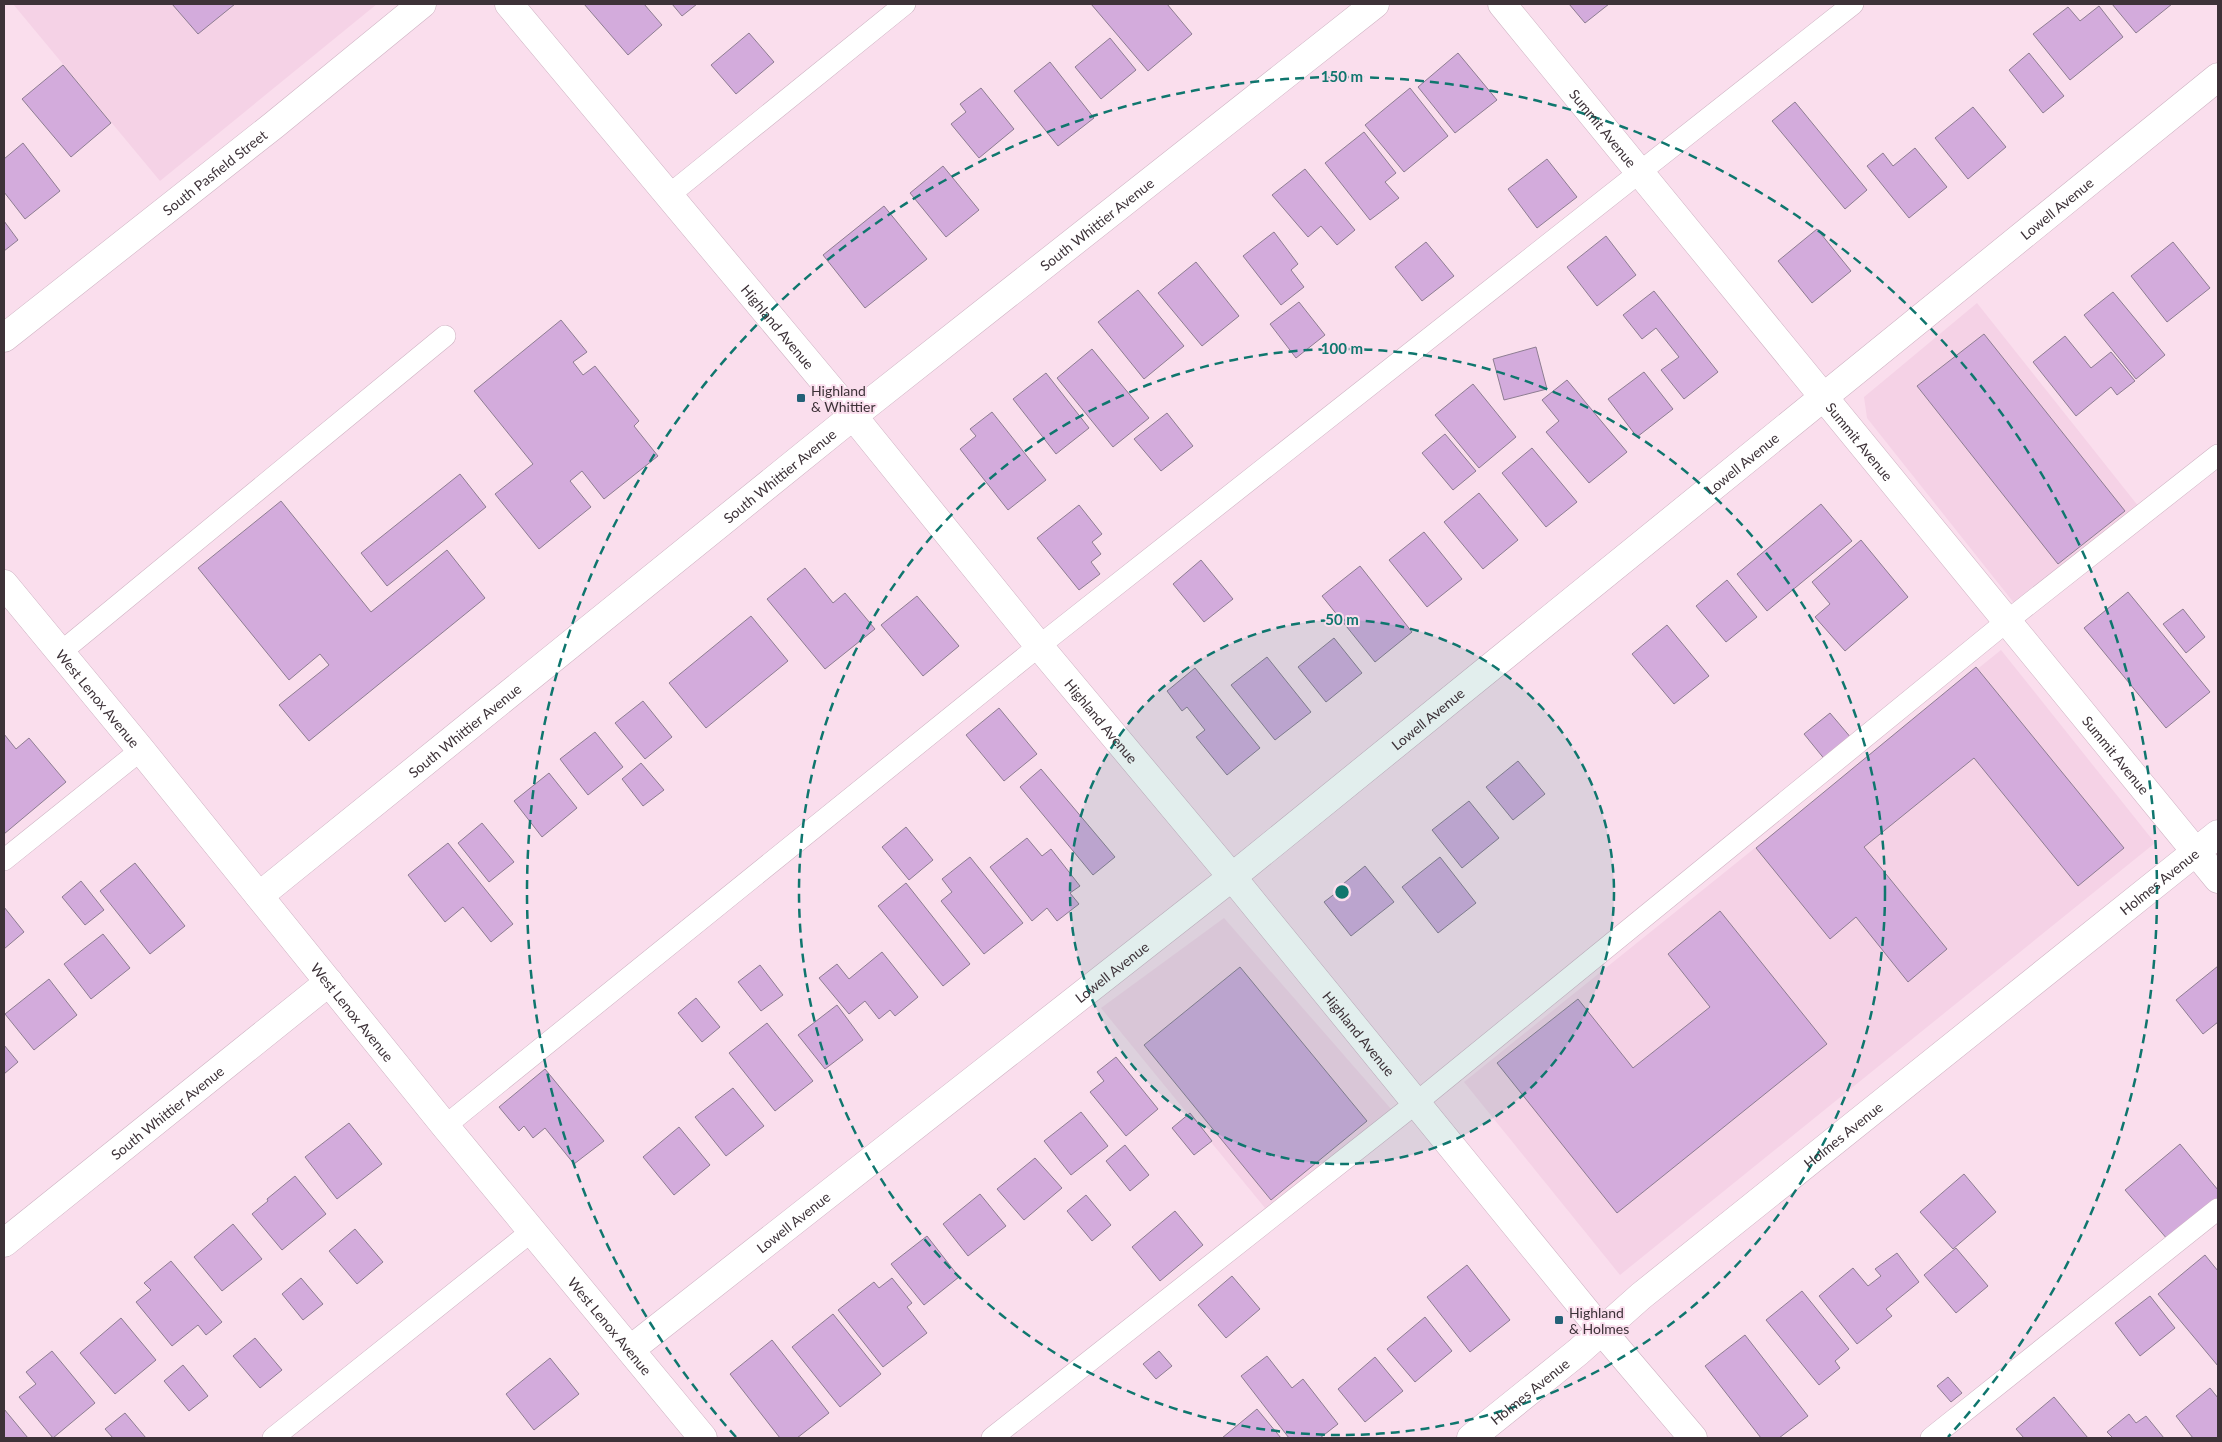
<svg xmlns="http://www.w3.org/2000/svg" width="2222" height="1442" font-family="Lato,sans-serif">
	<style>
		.built { fill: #f5d2e6 }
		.building { fill: #d3abdc; stroke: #8e7d92 }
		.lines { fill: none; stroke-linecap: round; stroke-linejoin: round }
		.lane-casing { stroke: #ceb2c2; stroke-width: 22 }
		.street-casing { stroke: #ceb2c2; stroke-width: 29 }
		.lane { stroke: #fff; stroke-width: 21 }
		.street { stroke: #fff; stroke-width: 28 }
		.ring { fill: none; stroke: #0f766e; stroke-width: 2.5; stroke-dasharray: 9 6 }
		.poi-dot { fill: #236077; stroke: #fadeed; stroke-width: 2 }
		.labels { text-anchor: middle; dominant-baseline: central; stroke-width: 4; stroke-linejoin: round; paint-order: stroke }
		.street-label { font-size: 14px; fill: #3d3238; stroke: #fadeed }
		.poi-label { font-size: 14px; fill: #3d3238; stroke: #fadeed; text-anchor: start }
		.centre { fill: #0f766e; stroke: #fadeed; stroke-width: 2.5 }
		.ring-label { font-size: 15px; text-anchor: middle; font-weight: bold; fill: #0f766e; stroke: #fadeed; stroke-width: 4; stroke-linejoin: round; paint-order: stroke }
	</style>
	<rect width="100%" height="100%" fill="#fadeed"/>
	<g class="built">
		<polygon points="13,4 377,4 160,181"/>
		<polygon points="1977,303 2139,507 2014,603 1867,418 1864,397"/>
		<polygon points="2001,650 2155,843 1620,1275 1464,1082"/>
		<polygon points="1224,918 1391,1109 1265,1208 1101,1008"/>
	</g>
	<g class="building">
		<polygon points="172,4 235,4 198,34"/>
		<polygon points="584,4 644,4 662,25 628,55"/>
		<polygon points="672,4 697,4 682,16"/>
		<polygon points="1091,4 1167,4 1192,34 1148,71"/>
		<polygon points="1569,4 1609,4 1585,23"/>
		<polygon points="2112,4 2172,4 2136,33"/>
		<polygon points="2099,6 2123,37 2070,80 2033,34 2068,7 2080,21"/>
		<polygon points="749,33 774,62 736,94 711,65"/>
		<polygon points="1110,38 1136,70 1101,99 1075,67"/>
		<polygon points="1458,53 1497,100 1455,133 1418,87"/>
		<polygon points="2029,53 2064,96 2043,113 2009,70"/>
		<polygon points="1050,62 1094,118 1058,146 1014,91"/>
		<polygon points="63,65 111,123 71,157 22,99"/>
		<polygon points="981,88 1014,129 979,158 951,124 966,112 960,104"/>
		<polygon points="1410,88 1448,136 1404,172 1365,125"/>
		<polygon points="1795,102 1867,190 1845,209 1772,121"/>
		<polygon points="1973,107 2006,147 1968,179 1935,138"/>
		<polygon points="1364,132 1396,173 1385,182 1399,198 1370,220 1325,163"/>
		<polygon points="23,143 60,191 25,219 4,192 4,159"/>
		<polygon points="1915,148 1947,187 1909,218 1867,166 1883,153 1893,166"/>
		<polygon points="1547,159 1577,197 1537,228 1508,189"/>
		<polygon points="943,166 979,210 946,237 910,193"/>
		<polygon points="1305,169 1355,230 1337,245 1321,226 1308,237 1272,195"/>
		<polygon points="884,206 927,259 865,308 823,255"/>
		<polygon points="4,221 18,240 4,251"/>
		<polygon points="1817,229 1851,271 1812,303 1778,261"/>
		<polygon points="1274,232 1298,264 1291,270 1304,287 1281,305 1243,256"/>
		<polygon points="1606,236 1636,275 1597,306 1567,267"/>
		<polygon points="1426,242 1454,276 1422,301 1395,267"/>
		<polygon points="2173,242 2210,288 2167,322 2131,276"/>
		<polygon points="1196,262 1239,316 1202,346 1158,293"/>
		<polygon points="1138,290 1184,346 1144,379 1098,322"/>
		<polygon points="1654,291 1718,372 1684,399 1661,370 1679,357 1656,328 1642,339 1623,315"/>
		<polygon points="2113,292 2165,355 2136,379 2084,315"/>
		<polygon points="1299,302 1325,335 1296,358 1270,324"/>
		<polygon points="561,320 587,352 573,362 583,375 595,366 639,421 634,426 658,456 604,499 582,471 570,481 591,507 539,549 495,494 533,464 474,391"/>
		<polygon points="1984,334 2125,511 2058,564 1917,386"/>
		<polygon points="2065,336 2091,368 2111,352 2135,381 2117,395 2111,387 2076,416 2033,362"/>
		<polygon points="1536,347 1547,389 1504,400 1493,359"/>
		<polygon points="1092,349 1149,418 1113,447 1057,378"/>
		<polygon points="1644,372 1673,409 1637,437 1608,399"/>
		<polygon points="1046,373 1089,428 1056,454 1013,399"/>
		<polygon points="1567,380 1627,452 1589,483 1546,432 1559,421 1542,400"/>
		<polygon points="1473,384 1516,437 1479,468 1435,415"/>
		<polygon points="992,412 1046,480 1008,510 960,449 976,436 970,429"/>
		<polygon points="1167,413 1193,446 1161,471 1134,439"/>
		<polygon points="1445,434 1476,471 1453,490 1422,453"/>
		<polygon points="1532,448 1577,502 1546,527 1502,473"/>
		<polygon points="460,474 486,507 387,586 361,553"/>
		<polygon points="1479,493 1518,540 1483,569 1444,522"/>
		<polygon points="281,501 371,612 447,550 485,598 309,741 279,705 329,665 320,654 289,680 198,568"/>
		<polygon points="1821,504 1852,541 1767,611 1737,574"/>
		<polygon points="1079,505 1102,534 1092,542 1101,554 1091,562 1100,574 1079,590 1037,538"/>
		<polygon points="1424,532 1462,579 1427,607 1389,560"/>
		<polygon points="1861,540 1908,597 1845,651 1815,617 1830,604 1812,582"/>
		<polygon points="1201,560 1233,599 1204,622 1173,584"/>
		<polygon points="1360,566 1412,632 1375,662 1322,596"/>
		<polygon points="805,568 833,603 845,593 875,629 825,669 767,599"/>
		<polygon points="1727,580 1757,617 1726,642 1696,606"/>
		<polygon points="2128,592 2210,692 2166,728 2084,628"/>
		<polygon points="917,596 959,646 923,676 881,625"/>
		<polygon points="2183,609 2205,637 2186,653 2163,624"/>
		<polygon points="751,616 788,661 706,728 669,683"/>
		<polygon points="1667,625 1709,676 1674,704 1632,654"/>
		<polygon points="1334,638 1362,673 1326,702 1298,667"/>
		<polygon points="1267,657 1311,712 1275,740 1231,685"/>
		<polygon points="1976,667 2124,848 2078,886 1974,758 1864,847 1947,949 1908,982 1856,917 1830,939 1756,848"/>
		<polygon points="1195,668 1260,748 1227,775 1196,737 1205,730 1187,707 1182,711 1167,691"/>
		<polygon points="643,701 672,737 645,759 615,723"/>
		<polygon points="999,708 1037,754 1004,781 966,735"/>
		<polygon points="1830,713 1852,739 1826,761 1804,734"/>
		<polygon points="595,732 623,767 588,795 560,759"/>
		<polygon points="4,734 16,749 29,738 66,782 4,834"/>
		<polygon points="1518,761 1545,794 1513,820 1486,787"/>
		<polygon points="641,763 664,790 643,806 622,779"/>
		<polygon points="1041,769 1115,857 1093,875 1020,787"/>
		<polygon points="549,773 577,808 542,837 514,801"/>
		<polygon points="1469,801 1499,838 1462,868 1432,830"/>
		<polygon points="482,823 514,862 489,882 458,843"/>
		<polygon points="906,827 933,860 909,880 882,847"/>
		<polygon points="1027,838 1042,856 1051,849 1080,886 1070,893 1079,904 1057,921 1047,908 1032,921 990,867"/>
		<polygon points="448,843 513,924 491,942 463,907 445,922 408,875"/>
		<polygon points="970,857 1023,923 984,954 941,901 952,892 942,879"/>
		<polygon points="1440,857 1476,903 1438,933 1402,887"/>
		<polygon points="135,863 185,926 150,954 100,891"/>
		<polygon points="1365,866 1394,902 1351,936 1324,902 1345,886 1343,884"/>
		<polygon points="81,881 104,910 85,925 62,897"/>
		<polygon points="906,883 970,964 943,986 878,906"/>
		<polygon points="4,907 24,932 4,949"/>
		<polygon points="1720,911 1827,1044 1617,1213 1497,1063 1578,999 1633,1068 1710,1007 1668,954"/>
		<polygon points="103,934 130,968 91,999 64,964"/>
		<polygon points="882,952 918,997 895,1016 890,1010 879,1019 865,1001 849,1014 819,978 837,964 849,979"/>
		<polygon points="760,965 783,995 761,1011 738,982"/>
		<polygon points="2218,966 2218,1022 2203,1034 2176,1000"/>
		<polygon points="1240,967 1367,1121 1271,1200 1144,1045"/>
		<polygon points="49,979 77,1015 34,1050 5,1014"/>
		<polygon points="696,998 720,1027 702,1042 678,1013"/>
		<polygon points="837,1005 863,1040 825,1069 798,1035"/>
		<polygon points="767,1023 813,1081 775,1111 729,1053"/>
		<polygon points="4,1045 18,1062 4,1074"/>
		<polygon points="1116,1057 1158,1109 1126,1136 1090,1092 1104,1081 1097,1072"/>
		<polygon points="545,1069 604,1141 574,1164 545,1128 533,1138 524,1126 519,1131 499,1107"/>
		<polygon points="733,1088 764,1126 726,1156 695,1117"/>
		<polygon points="1081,1112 1108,1146 1071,1175 1044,1141"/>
		<polygon points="1190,1113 1212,1141 1194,1155 1172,1128"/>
		<polygon points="349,1123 382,1164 337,1199 305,1157"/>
		<polygon points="679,1127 710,1165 674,1195 643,1157"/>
		<polygon points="2180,1144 2218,1190 2218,1198 2168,1240 2125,1190"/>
		<polygon points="1125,1145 1149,1175 1130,1191 1106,1161"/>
		<polygon points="1035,1158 1062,1188 1024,1220 997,1189"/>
		<polygon points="1964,1174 1996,1212 1953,1249 1920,1212"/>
		<polygon points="295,1176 326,1214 282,1250 252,1214 268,1201 267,1199"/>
		<polygon points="980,1194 1006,1226 968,1256 943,1224"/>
		<polygon points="1086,1195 1111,1225 1092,1241 1067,1211"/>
		<polygon points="1175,1211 1203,1245 1160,1281 1132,1247"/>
		<polygon points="233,1224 262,1259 222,1291 194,1257"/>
		<polygon points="355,1229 383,1262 357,1284 329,1251"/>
		<polygon points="927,1236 959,1277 924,1305 891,1264"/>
		<polygon points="1956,1248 1988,1286 1956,1313 1924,1275"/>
		<polygon points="1897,1253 1919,1282 1886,1309 1892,1316 1857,1344 1819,1296 1853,1268 1868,1286 1881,1276 1875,1269"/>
		<polygon points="2205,1255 2218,1271 2218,1366 2158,1294"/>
		<polygon points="171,1261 222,1322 206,1335 198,1325 172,1346 136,1302 151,1290 144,1283"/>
		<polygon points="1467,1265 1510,1320 1470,1352 1427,1297"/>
		<polygon points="1232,1276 1260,1309 1226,1338 1198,1305"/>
		<polygon points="301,1278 323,1304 303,1320 282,1294"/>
		<polygon points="892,1278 912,1303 907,1307 927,1333 883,1367 838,1310 874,1282 879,1288"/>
		<polygon points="1802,1291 1849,1349 1835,1361 1840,1368 1819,1385 1766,1320"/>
		<polygon points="2150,1296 2175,1328 2140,1356 2115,1323"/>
		<polygon points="833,1314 881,1374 840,1407 792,1347"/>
		<polygon points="1425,1317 1452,1351 1415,1382 1387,1349"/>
		<polygon points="121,1318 156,1360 115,1394 80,1353"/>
		<polygon points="1745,1335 1808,1416 1779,1438 1761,1438 1705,1366"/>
		<polygon points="255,1338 282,1370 260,1388 233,1356"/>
		<polygon points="772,1340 829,1413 797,1438 780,1438 730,1374"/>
		<polygon points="52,1351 95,1403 53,1438 19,1397 36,1384 26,1372"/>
		<polygon points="1159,1351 1172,1366 1156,1379 1143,1364"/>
		<polygon points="1267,1356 1292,1388 1303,1379 1338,1424 1320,1438 1289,1438 1241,1376"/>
		<polygon points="1375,1357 1403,1391 1365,1422 1338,1389"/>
		<polygon points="550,1358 579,1394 534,1430 506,1394"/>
		<polygon points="183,1365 208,1396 189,1411 164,1381"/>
		<polygon points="1948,1377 1962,1393 1951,1402 1937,1386"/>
		<polygon points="2210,1388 2218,1398 2218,1438 2193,1438 2176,1416"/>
		<polygon points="2054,1397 2088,1438 2024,1438 2016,1429"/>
		<polygon points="4,1409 28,1438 4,1438"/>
		<polygon points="1257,1409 1281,1438 1222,1438"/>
		<polygon points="125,1413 146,1438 113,1438 105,1429"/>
		<polygon points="2129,1414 2136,1423 2146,1416 2164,1438 2113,1438 2107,1432"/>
	</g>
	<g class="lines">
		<g class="lane-casing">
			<g id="lane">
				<polyline points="669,195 905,4"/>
				<polyline points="61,652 445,336"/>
				<polyline points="4,860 141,750"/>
				<polyline points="445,1126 1039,646 1853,4"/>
				<polyline points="273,1438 532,1231"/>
				<polyline points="992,1438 1416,1103 2006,622 2218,455"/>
				<polyline points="1931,1438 2218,1209"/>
			</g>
		</g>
		<g class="street-casing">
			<g id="street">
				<path id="s1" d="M 509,4 L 853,416 L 1039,646 L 1232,877 L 1602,1331 L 1693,1438"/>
				<path id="s2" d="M 1502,4 L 2218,879"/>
				<path id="s3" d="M 4,338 L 274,125 L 422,4"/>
				<path id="s4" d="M 4,584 L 141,750 L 445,1126 L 703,1438"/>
				<path id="s5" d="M 259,896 L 853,416 L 1375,4"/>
				<path id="s6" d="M 4,1243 L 329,982"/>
				<path id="s7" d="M 631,1349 L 1232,877 L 2218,77"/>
				<path id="s8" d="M 1471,1438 L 1578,1352 L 1641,1296 L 2218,834"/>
			</g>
		</g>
		<use href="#lane" class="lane"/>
		<use href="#street" class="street"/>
	</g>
	<circle cx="1342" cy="892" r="272" fill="#0f766e" fill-opacity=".12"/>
	<g class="ring">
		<circle cx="1342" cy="892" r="272"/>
		<circle cx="1342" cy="892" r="543"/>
		<path d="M736 1437A815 815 0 1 1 1948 1437"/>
	</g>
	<g class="poi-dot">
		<rect x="796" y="393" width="10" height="10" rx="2.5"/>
		<rect x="1554" y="1315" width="10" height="10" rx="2.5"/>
	</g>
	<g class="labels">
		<g class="street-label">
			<text stroke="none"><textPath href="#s2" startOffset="160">Summit Avenue</textPath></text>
			<text stroke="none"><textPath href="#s3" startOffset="268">South Pasfield Street</textPath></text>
			<text stroke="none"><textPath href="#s7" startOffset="1826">Lowell Avenue</textPath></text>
			<text stroke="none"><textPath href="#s5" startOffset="1074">South Whittier Avenue</textPath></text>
			<text stroke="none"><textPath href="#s1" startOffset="420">Highland Avenue</textPath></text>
			<text stroke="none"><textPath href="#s2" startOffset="565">Summit Avenue</textPath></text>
			<text stroke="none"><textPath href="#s7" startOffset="1421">Lowell Avenue</textPath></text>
			<text stroke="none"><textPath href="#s5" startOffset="669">South Whittier Avenue</textPath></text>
			<text stroke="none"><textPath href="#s4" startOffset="148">West Lenox Avenue</textPath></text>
			<text stroke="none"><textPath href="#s7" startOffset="1016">Lowell Avenue</textPath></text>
			<text stroke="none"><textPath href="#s1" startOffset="930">Highland Avenue</textPath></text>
			<text stroke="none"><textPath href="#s5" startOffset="264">South Whittier Avenue</textPath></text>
			<text stroke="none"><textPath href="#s2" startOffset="970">Summit Avenue</textPath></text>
			<text stroke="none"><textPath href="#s8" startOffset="885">Holmes Avenue</textPath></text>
			<text stroke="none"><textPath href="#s7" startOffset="611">Lowell Avenue</textPath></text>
			<text stroke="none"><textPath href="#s4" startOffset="552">West Lenox Avenue</textPath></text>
			<text stroke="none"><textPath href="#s1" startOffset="1335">Highland Avenue</textPath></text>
			<text stroke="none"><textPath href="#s6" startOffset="209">South Whittier Avenue</textPath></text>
			<text stroke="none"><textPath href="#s8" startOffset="480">Holmes Avenue</textPath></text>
			<text stroke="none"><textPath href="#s7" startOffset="206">Lowell Avenue</textPath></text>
			<text stroke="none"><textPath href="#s4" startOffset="958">West Lenox Avenue</textPath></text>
			<text stroke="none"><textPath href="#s8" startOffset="75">Holmes Avenue</textPath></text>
		</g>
		<g class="poi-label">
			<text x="811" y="390">Highland<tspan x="811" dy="16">&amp; Whittier</tspan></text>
			<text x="1569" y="1312">Highland<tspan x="1569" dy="16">&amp; Holmes</tspan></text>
		</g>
	</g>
	<circle cx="1342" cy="892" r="8" class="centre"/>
	<g class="ring-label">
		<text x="1342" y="82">150 m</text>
		<text x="1342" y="354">100 m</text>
		<text x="1342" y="625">50 m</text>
	</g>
	<rect width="2222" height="1442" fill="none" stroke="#3d3238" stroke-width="10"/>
</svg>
